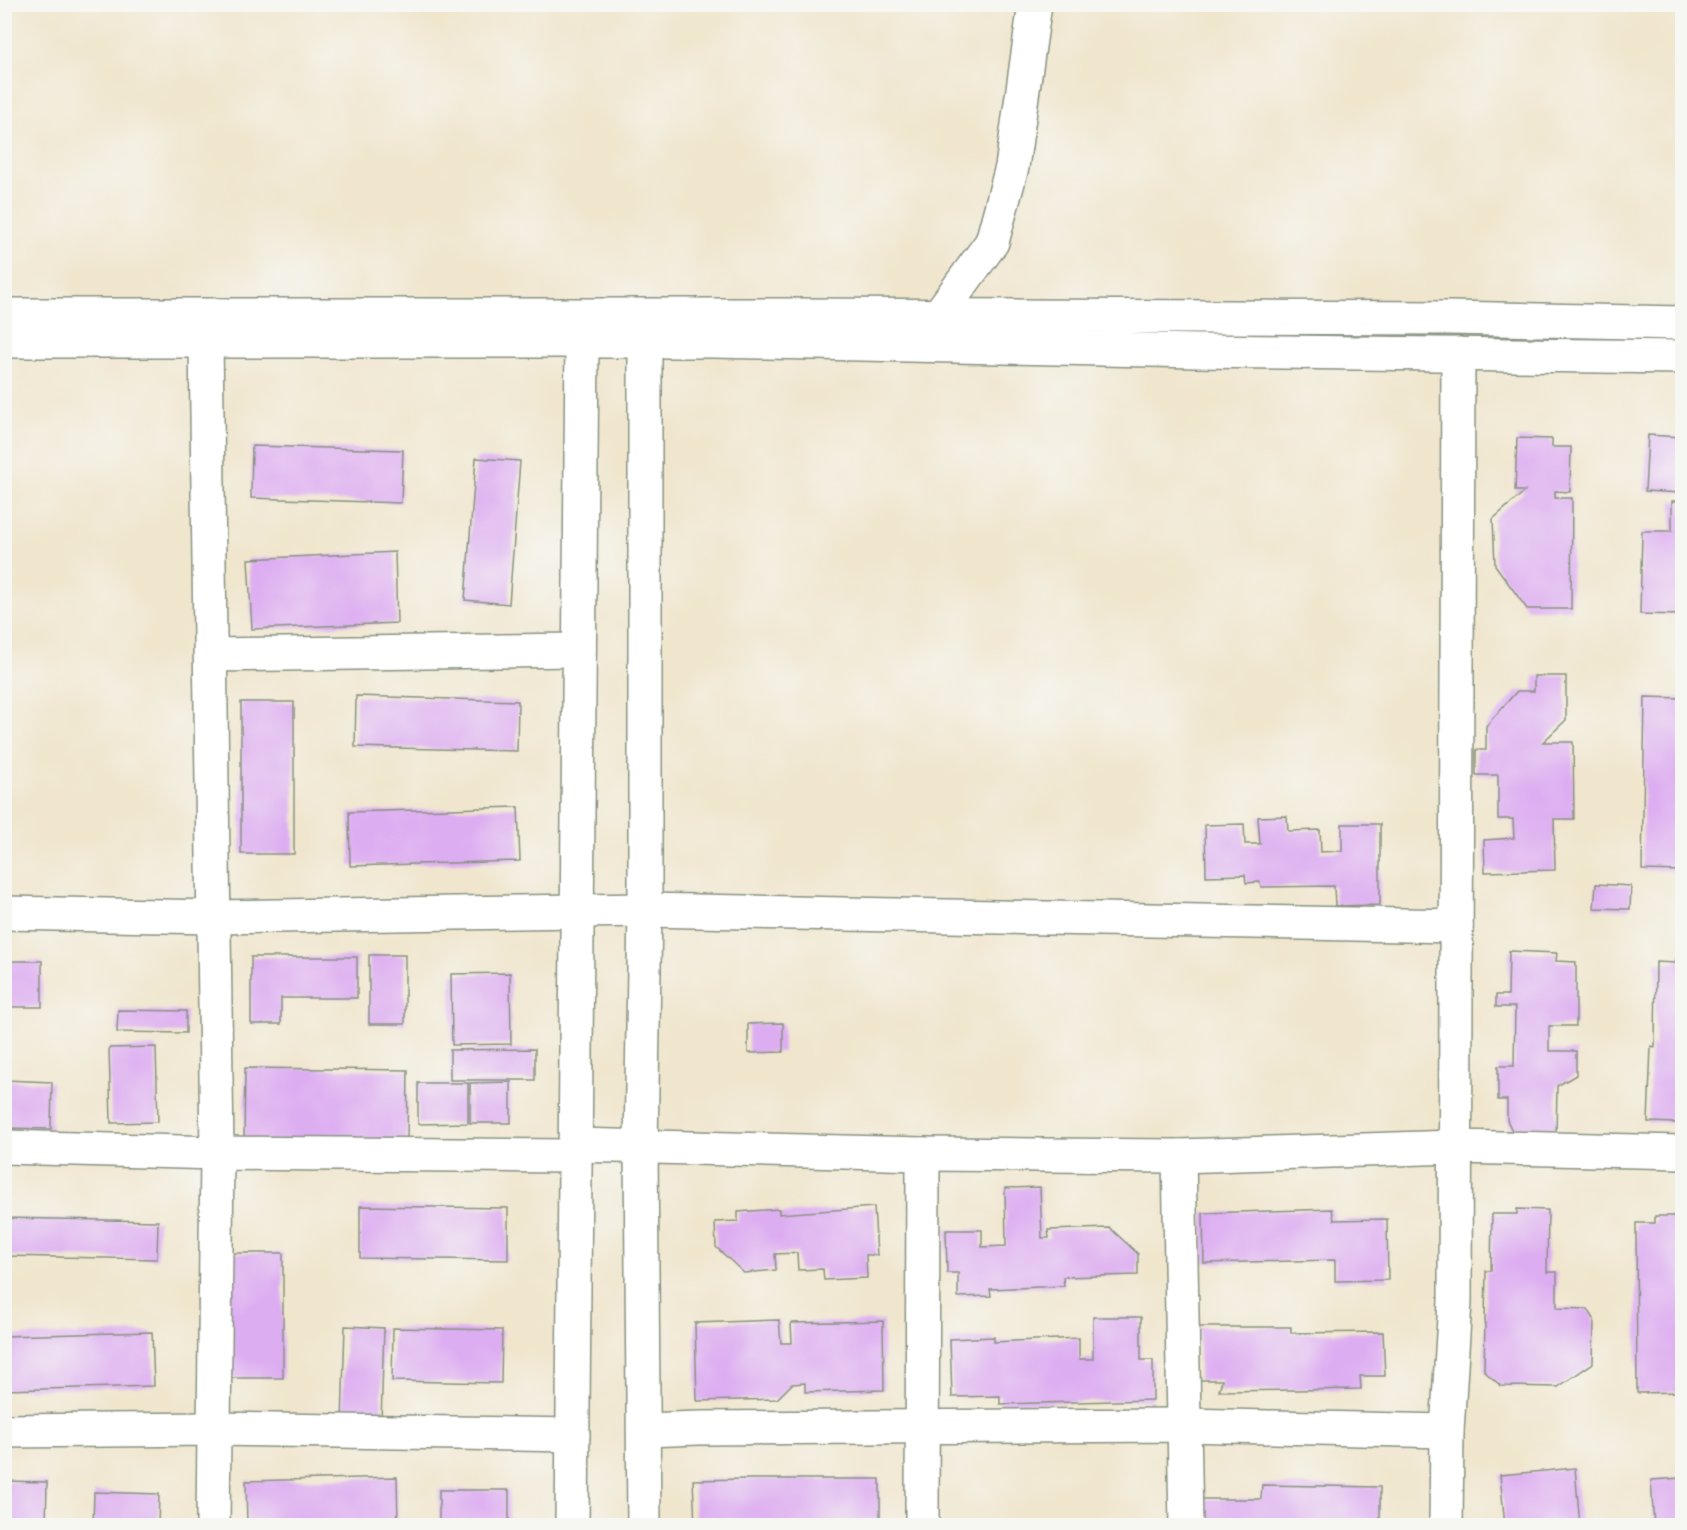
<svg xmlns="http://www.w3.org/2000/svg" width="1687" height="1530" font-family="Dekko,sans-serif">
	<style>
		.building { fill: #ddadf1 }
		.lines { fill: none; stroke-linecap: round; stroke-linejoin: round }
		.minor-casing { stroke: #889281; stroke-width: 36 }
		.minor { stroke: #fff; stroke-width: 33 }
	</style>
	<rect width="100%" height="100%" fill="#f6f6f2"/>
	<filter id="ink" filterUnits="userSpaceOnUse"><feTurbulence type="fractalNoise" baseFrequency=".0167" numOctaves="2"/><feDisplacementMap in="SourceGraphic" scale="12" xChannelSelector="R" yChannelSelector="G"/><feConvolveMatrix kernelMatrix="1 2 1 2 8 2 1 2 1" color-interpolation-filters="sRGB"/></filter>
	<filter id="wash" filterUnits="userSpaceOnUse"><feTurbulence type="fractalNoise" baseFrequency=".008" numOctaves="4" result="noise"/><feDisplacementMap in="SourceGraphic" scale="24" xChannelSelector="R" yChannelSelector="G"/><feGaussianBlur stdDeviation="1.35" result="paint"/><feColorMatrix in="noise" values="0 0 0 0 0 0 0 0 0 0 0 0 0 0 0 0 0 1.4 0 .05"/><feComposite in="paint" operator="in"/></filter>
	<g filter="url(#wash)">
		<rect width="100%" height="100%" fill="#f0e6ce"/>
		<g id="blocks">
			<g class="building">
				<polygon points="1648,435 1682,437 1682,493 1645,491"/>
				<polygon points="1517,438 1552,439 1552,447 1571,447 1570,492 1555,491 1555,498 1572,498 1571,609 1527,609 1495,565 1493,519 1525,491 1515,491"/>
				<polygon points="252,446 403,450 401,503 251,498"/>
				<polygon points="476,458 520,461 509,604 465,600"/>
				<polygon points="1672,501 1682,501 1682,615 1640,614 1642,531 1672,531"/>
				<polygon points="395,552 397,623 252,629 248,559"/>
				<polygon points="1534,676 1566,676 1566,720 1543,742 1573,742 1574,819 1554,819 1555,870 1485,872 1484,840 1514,838 1513,819 1498,819 1498,775 1476,775 1476,750 1486,750 1486,726 1517,691 1534,691"/>
				<polygon points="356,696 518,701 517,751 355,747"/>
				<polygon points="1645,697 1682,698 1682,871 1642,870"/>
				<rect x="241" y="702" width="53" height="152"/>
				<polygon points="518,807 520,861 350,866 349,812"/>
				<polygon points="1287,816 1288,831 1320,830 1321,852 1342,851 1342,824 1380,824 1380,905 1335,906 1334,886 1261,887 1260,882 1246,883 1245,875 1206,876 1205,825 1244,824 1245,844 1260,844 1258,817"/>
				<polygon points="1596,884 1631,886 1630,909 1594,908"/>
				<polygon points="1509,951 1557,953 1556,961 1576,962 1576,1026 1549,1026 1549,1051 1576,1051 1576,1075 1557,1086 1556,1137 1515,1137 1507,1120 1507,1100 1498,1100 1498,1066 1514,1066 1515,1007 1496,1007 1496,995 1508,995"/>
				<rect x="369" y="955" width="36" height="69"/>
				<polygon points="251,957 357,957 357,998 281,998 281,1024 251,1024"/>
				<polygon points="1676,958 1682,958 1682,1130 1678,1130 1677,1123 1648,1122 1651,1046 1655,1047 1656,962 1676,963"/>
				<rect x="4" y="961" width="38" height="46"/>
				<polygon points="510,973 511,1044 452,1045 451,974"/>
				<polygon points="118,1010 186,1011 186,1033 117,1032"/>
				<polygon points="783,1023 783,1052 748,1053 748,1024"/>
				<polygon points="156,1047 158,1122 111,1123 109,1048"/>
				<polygon points="535,1049 535,1080 450,1080 450,1050"/>
				<polygon points="245,1068 408,1070 407,1142 244,1140"/>
				<polygon points="4,1080 52,1082 51,1129 4,1128"/>
				<polygon points="511,1082 511,1123 470,1123 470,1083"/>
				<polygon points="418,1083 468,1083 468,1123 418,1124"/>
				<polygon points="1040,1187 1042,1238 1049,1238 1048,1230 1110,1228 1138,1254 1138,1275 1063,1277 1064,1286 990,1289 991,1296 958,1297 958,1273 947,1273 946,1230 982,1230 982,1247 1006,1246 1005,1188"/>
				<polygon points="360,1206 508,1208 508,1260 360,1258"/>
				<polygon points="874,1207 877,1255 866,1255 867,1278 824,1280 823,1269 798,1270 797,1253 775,1254 776,1270 744,1273 716,1247 715,1222 738,1221 738,1212 779,1209 779,1214"/>
				<polygon points="1332,1209 1334,1220 1387,1219 1388,1280 1335,1281 1335,1260 1204,1263 1203,1213"/>
				<polygon points="1517,1209 1548,1210 1547,1272 1557,1272 1557,1308 1588,1309 1594,1319 1593,1363 1558,1387 1501,1386 1484,1371 1486,1271 1491,1271 1492,1214 1517,1214"/>
				<polygon points="1655,1216 1682,1216 1682,1392 1637,1393 1636,1223 1655,1223"/>
				<polygon points="4,1218 158,1221 157,1259 4,1256"/>
				<polygon points="224,1253 283,1253 283,1378 223,1378"/>
				<polygon points="1093,1317 1141,1317 1141,1360 1153,1360 1153,1400 1000,1404 1000,1396 952,1397 950,1339 994,1337 994,1342 1079,1338 1079,1359 1093,1359"/>
				<polygon points="779,1320 781,1343 792,1343 791,1323 883,1321 884,1390 805,1392 805,1383 792,1384 777,1399 697,1401 695,1323"/>
				<polygon points="345,1326 384,1328 381,1423 342,1422"/>
				<polygon points="1199,1327 1291,1327 1291,1333 1383,1332 1385,1376 1360,1376 1361,1389 1219,1391 1222,1380 1199,1380"/>
				<polygon points="393,1328 502,1330 501,1383 392,1381"/>
				<polygon points="152,1332 154,1386 4,1390 4,1336"/>
				<polygon points="1575,1468 1580,1526 1505,1526 1500,1475"/>
				<polygon points="397,1477 398,1526 247,1526 246,1481"/>
				<polygon points="1682,1478 1682,1526 1654,1526 1651,1480"/>
				<polygon points="747,1479 880,1479 880,1526 695,1526 693,1480"/>
				<polygon points="4,1481 47,1482 46,1526 4,1526"/>
				<polygon points="1262,1485 1380,1487 1380,1526 1202,1526 1201,1499 1261,1499"/>
				<rect x="439" y="1490" width="70" height="36"/>
				<polygon points="94,1492 159,1494 158,1526 93,1526"/>
			</g>
		</g>
	</g>
	<g filter="url(#ink)">
		<use href="#blocks" fill-opacity="0" stroke="#889281" stroke-width="1.5"/>
		<g class="lines">
			<g class="minor-casing">
				<g id="minor">
					<polyline points="4,315 789,315 1449,318 1682,323"/>
					<polyline points="938,316 992,242 1012,167 1035,4"/>
					<polyline points="4,341 713,341 1197,351 1682,357"/>
					<polyline points="206,341 217,1153 213,1526"/>
					<polyline points="211,655 579,650"/>
					<polyline points="4,913 214,917 645,910 1456,926"/>
					<polyline points="575,1145 923,1154 1179,1156 1455,1147 1682,1152"/>
					<polyline points="4,1147 217,1153 575,1156"/>
					<polyline points="1179,1156 1186,1526"/>
					<polyline points="645,1430 699,1428 1184,1425 1447,1431"/>
					<polyline points="4,1431 214,1429 573,1435"/>
					<polyline points="572,1526 582,341"/>
					<polyline points="644,1526 641,1146 645,910 645,341"/>
					<polyline points="922,1526 923,1154"/>
					<polyline points="1446,1526 1447,1431 1455,1302 1458,354"/>
				</g>
			</g>
			<use href="#minor" class="minor"/>
		</g>
	</g>
	<rect width="1687" height="1530" fill="none" stroke="#f6f6f2" stroke-width="24"/>
</svg>
